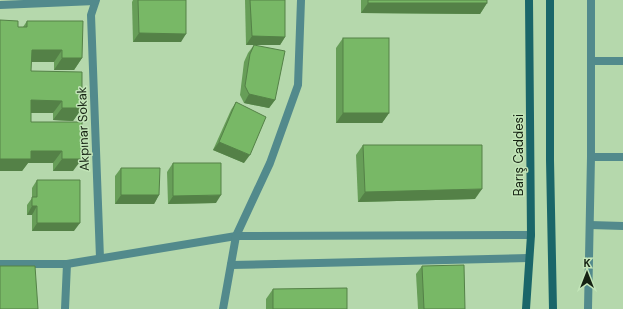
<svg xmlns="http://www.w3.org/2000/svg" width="623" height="309" font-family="'DM Sans',sans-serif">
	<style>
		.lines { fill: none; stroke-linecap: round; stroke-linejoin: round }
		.minor { stroke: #528a8c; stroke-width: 8 }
		.tertiary { stroke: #528a8c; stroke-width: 8 }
		.secondary { stroke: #1a6669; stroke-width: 8 }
		.wall { fill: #679e58 }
		.shaded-wall { fill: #548147 }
		.building { fill: #78b866; stroke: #548147 }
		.labels { text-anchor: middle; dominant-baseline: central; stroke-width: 3; stroke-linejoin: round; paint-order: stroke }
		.street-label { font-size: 13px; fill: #152212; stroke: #c2e5b8 }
	</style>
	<rect width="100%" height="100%" fill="#b5d8ac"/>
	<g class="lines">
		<g class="minor">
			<polyline points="96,0 91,15 100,258"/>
			<polyline points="0,5 95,1"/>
			<polyline points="591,61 623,61"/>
			<polyline points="591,157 623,157"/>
			<polyline points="590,225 623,226"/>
			<polyline points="0,264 67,264 236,236 531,235"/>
			<polyline points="231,265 529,258"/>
			<polyline points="65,309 67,264"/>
			<polyline points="223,309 236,236 270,163 298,85 301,0"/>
		</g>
		<polyline class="tertiary" points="588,309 591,157 591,0"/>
		<g class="secondary">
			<polyline points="550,0 550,160 553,309"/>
			<polyline points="526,309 531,235 529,0"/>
		</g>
	</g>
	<g class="wall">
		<polygon points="133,0 186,0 181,42 133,42 132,2"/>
		<polygon points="245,0 285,0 285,37 280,45 246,45"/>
		<polygon points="361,0 487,0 487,3 480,14 361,13"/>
		<polygon points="0,20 18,27 23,27 27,21 82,58 74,70 54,70 54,62 31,62 31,71 82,108 73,121 53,120 53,113 31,113 31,122 82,122 73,171 53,171 53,163 28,163 22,171 0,171"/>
		<polygon points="343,38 389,113 382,123 336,123 336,48"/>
		<polygon points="254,45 275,100 269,108 244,103 240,95 244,62 248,53"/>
		<polygon points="236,102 244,163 213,150 231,110"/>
		<polygon points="363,145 475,199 358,202 356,155"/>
		<polygon points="173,163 216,203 168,204 167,172"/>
		<polygon points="121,168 159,195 154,204 115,204 115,176"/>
		<polygon points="37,180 74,231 32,231 32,215 27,215 27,205 32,198 32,188"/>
		<polygon points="422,266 465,309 418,309 416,274"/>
		<polygon points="273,289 347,309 266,309 266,299"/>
	</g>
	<g class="shaded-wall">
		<polygon points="368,3 487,3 480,14 361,13"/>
		<polygon points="139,33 186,34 181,42 133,42"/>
		<polygon points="252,36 285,37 280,45 246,45"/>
		<polygon points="32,50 62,50 54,62 23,62"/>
		<polygon points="62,58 82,58 74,70 54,70"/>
		<polygon points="249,94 275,100 269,108 244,103"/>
		<polygon points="31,100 62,101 53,113 23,113"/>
		<polygon points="62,108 82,108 73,121 53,120"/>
		<polygon points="343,113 389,113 382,123 336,123"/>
		<polygon points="219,142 250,155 244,163 213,150"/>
		<polygon points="31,151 62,151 53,163 28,163 22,171 0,171 0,159"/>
		<polygon points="62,159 82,159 73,171 53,171"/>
		<polygon points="482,189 475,199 358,202 365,192"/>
		<polygon points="121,195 159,195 154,204 115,204"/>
		<polygon points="221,195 216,203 168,204 173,196"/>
		<polygon points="32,206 37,206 32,215 27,215"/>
		<polygon points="37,223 80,223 74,231 32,231"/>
	</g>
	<g class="building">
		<polygon points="138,0 186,0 186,34 139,33"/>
		<polygon points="250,0 285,0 285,37 252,36"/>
		<rect x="368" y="0" width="119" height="3"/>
		<polygon points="0,20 18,21 18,27 27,27 27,21 83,21 82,58 62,58 62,50 32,50 31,71 82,72 82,108 62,108 62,101 31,100 31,122 82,122 82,159 62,159 62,151 31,151 31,159 0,159"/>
		<rect x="343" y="38" width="46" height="75"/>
		<polygon points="254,45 285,51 275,100 249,94 245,86 250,54"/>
		<polygon points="236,102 266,117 250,155 219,142"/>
		<polygon points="363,145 482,145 482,189 365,192"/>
		<polygon points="173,163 221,163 221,195 173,196"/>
		<polygon points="121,168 160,168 159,195 121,195"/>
		<polygon points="37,180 80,180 80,223 37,223 37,206 32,206 32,197 37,197"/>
		<polygon points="464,265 465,309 424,309 422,266"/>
		<polygon points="0,266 35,266 38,309 0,309"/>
		<polygon points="347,288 347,309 273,309 273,289"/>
	</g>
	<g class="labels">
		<g class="street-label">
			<text transform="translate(83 129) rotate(-92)">Akpınar Sokak</text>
			<text transform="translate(518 155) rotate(-90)">Barış Caddesi</text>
		</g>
	</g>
	<g transform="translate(587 273)" stroke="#c2e5b8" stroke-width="3" paint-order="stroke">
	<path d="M0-3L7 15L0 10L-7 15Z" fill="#152212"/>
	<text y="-6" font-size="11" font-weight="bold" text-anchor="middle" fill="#152212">K</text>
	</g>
</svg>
